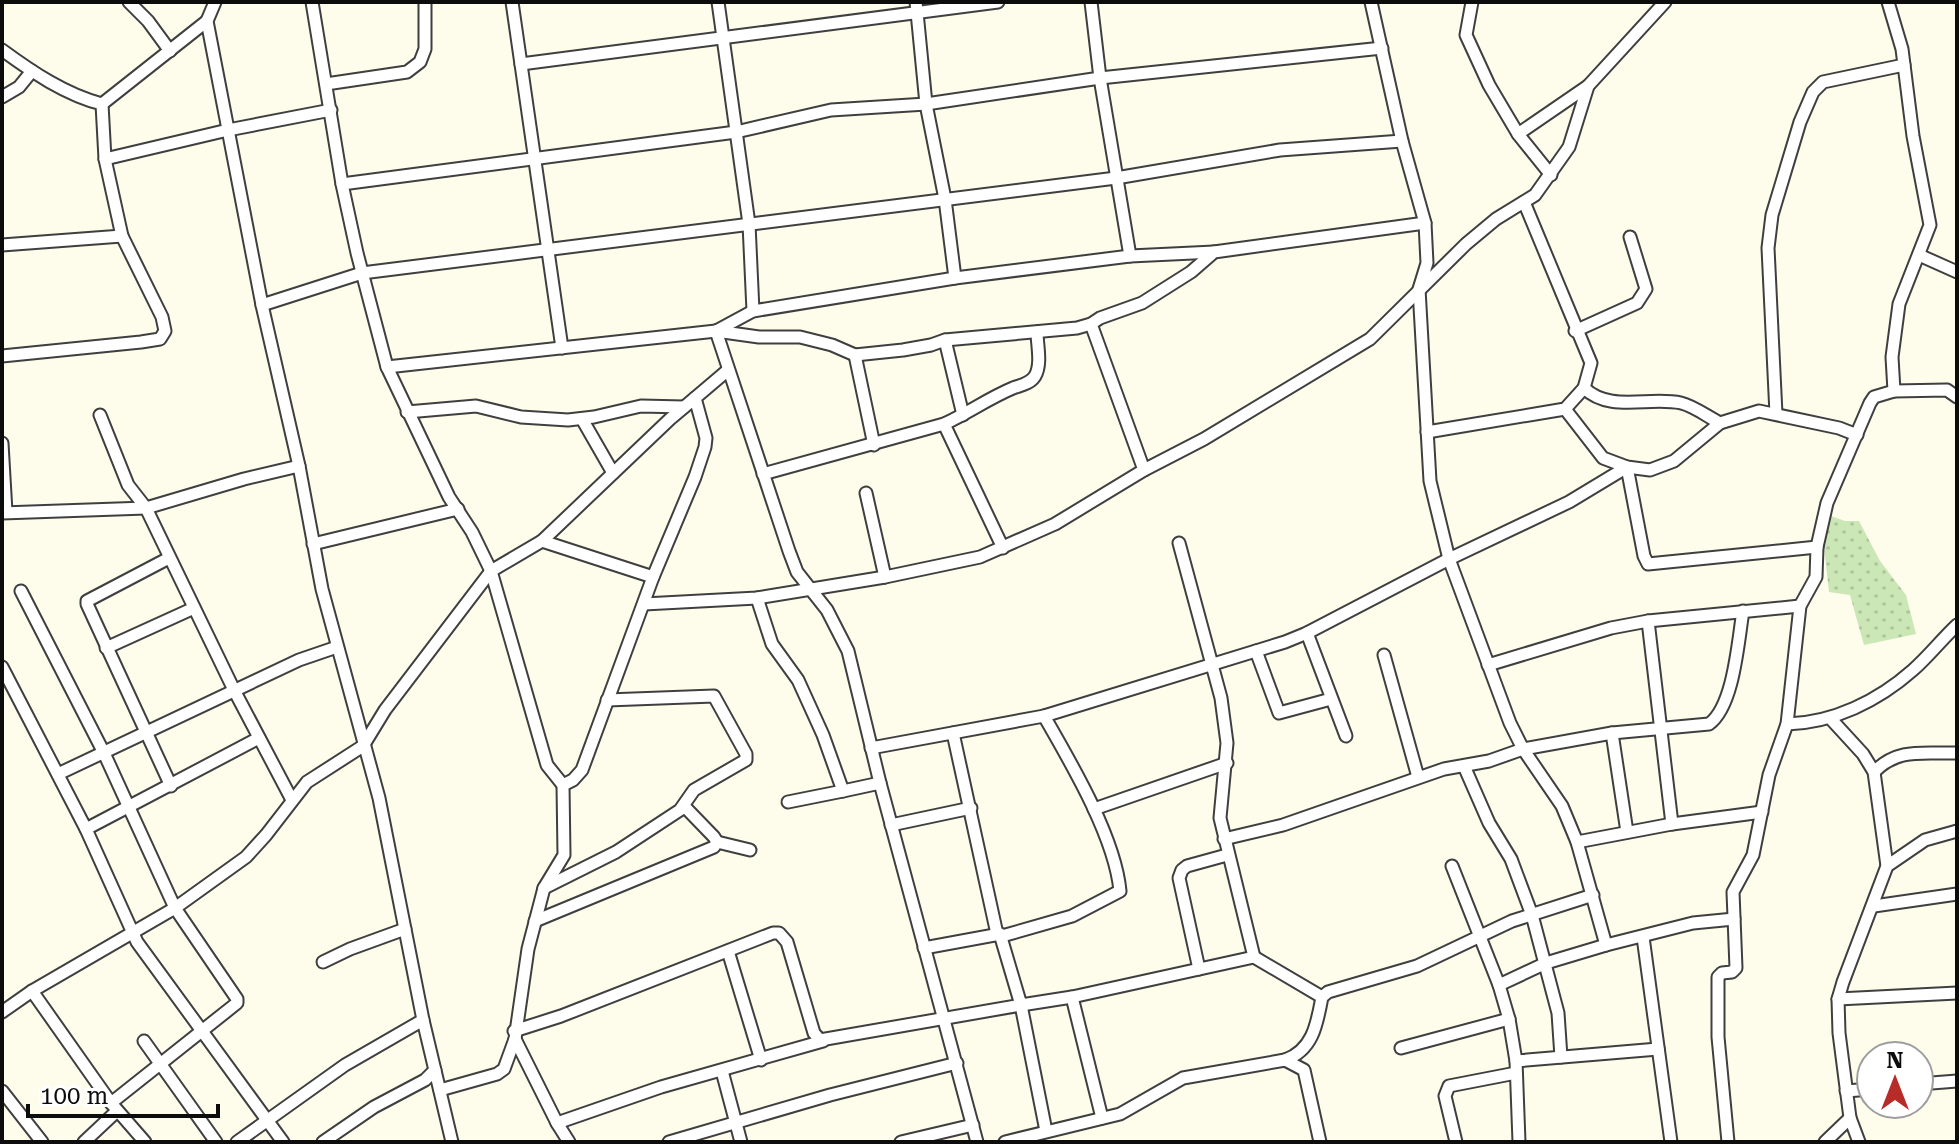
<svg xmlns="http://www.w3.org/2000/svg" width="1959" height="1144" font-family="'Roboto Serif',serif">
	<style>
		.park { fill: url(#park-dots) }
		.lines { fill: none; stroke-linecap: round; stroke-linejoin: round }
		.minor-casing { stroke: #3f3f3f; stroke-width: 15 }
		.minor { stroke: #fff; stroke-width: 11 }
	</style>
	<defs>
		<pattern id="park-dots" width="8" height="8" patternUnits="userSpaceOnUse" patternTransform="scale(2)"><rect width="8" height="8" fill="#cce7b6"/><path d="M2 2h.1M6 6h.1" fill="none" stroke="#aec59b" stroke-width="1.8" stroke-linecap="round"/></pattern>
	</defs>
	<rect width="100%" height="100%" fill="#fefceb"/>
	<polygon class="park" points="1831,516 1845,521 1859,521 1880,561 1906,595 1916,634 1864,645 1850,595 1829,592 1823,538"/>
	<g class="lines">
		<g class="minor-casing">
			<g id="minor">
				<polyline points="129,2 148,21 170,51"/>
				<polyline points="215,2 207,21 262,305 299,466 322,589 379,798 423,1020 452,1142"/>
				<polyline points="312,2 342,184 357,253 387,367 716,331 789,551 797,572 827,610 848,651 880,783 977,1142"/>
				<polyline points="512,2 562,348"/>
				<polyline points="718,2 749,224 753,311"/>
				<polyline points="916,2 926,104 945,199 955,278"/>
				<polyline points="1091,2 1100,78 1130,256"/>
				<polyline points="1371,2 1402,141 1425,223 1427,263 1419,289 1430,481 1449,559 1510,723 1523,749 1562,806 1577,842 1606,945"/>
				<polyline points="1472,2 1466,35 1489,85 1518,134 1588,86"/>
				<path d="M 2,50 C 32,72 66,95 102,104 L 207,21"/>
				<polyline points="521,64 998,2"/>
				<polyline points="326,84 407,72 420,62 425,49 425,2"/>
				<polyline points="2,97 19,87 32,71"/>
				<polyline points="1518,134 1551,175"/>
				<polyline points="105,159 228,130 331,110"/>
				<polyline points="342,184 736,132 831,110 926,104 1100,78 1382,48"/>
				<polyline points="2,245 122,236"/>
				<polyline points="1919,255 1957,272"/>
				<polyline points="262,305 362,273 1116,178 1280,150 1402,141"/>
				<polyline points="1091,324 1144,470"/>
				<polyline points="716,331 759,337 800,337 832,345 855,355 903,350 931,345 945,340 1077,328 1091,324 1100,318 1142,303 1191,272 1214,252 1425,223"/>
				<polyline points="716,331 753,311 955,278 1130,256 1214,252"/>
				<polyline points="1575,331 1637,303 1646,289 1630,237"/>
				<polyline points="945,340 963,415"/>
				<polyline points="855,355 874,445"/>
				<polyline points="2,356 141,342 160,339 165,331 162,317 122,236 105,159 102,104"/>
				<polyline points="387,367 449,497 472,532 491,571 547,765 563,785"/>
				<path d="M 1584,388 C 1610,413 1649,396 1681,403 C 1694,406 1708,417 1720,423"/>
				<polyline points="1894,391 1947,390 1957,397"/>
				<polyline points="1565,409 1603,458 1627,467 1650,470 1674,461 1720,423 1759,411 1839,428 1857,435"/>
				<polyline points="407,412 476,406 521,417 568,420 594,417 641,406 684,407"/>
				<polyline points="1776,414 1768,248 1772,215 1800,122 1813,92 1823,82 1904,65"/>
				<polyline points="100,415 128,485 146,508 234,690 292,800"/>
				<polyline points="582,419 613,473"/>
				<polyline points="944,424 1003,548"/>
				<polyline points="1427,432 1565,409 1584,388 1591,363 1524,202"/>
				<polyline points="2,443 6,512"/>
				<path d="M 763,474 L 944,424 C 968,413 989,398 1013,388 C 1021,385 1030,384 1035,376 C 1042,364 1037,345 1037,332"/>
				<polyline points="866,493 885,577"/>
				<polyline points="2,513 146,508 244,479 299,466"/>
				<polyline points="542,541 653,577"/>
				<polyline points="313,544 458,509"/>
				<polyline points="169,558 87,601 87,604 171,786"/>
				<polyline points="21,591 104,753 175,908 237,999 237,1003 111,1103"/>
				<polyline points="757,598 772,644 798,680 823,735 843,791 880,783"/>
				<polyline points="644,604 757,598 885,577 980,557 1055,524 1144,470 1204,439 1370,339 1466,244 1496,219 1535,195 1569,147 1588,86 1665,2"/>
				<polyline points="1648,621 1672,824"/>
				<polyline points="1307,633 1346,736"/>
				<polyline points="106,648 194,608"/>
				<polyline points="1256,651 1279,713 1331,699"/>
				<polyline points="1384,655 1418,777"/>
				<polyline points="1488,665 1611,628 1648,621 1800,606"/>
				<polyline points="2,667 86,829 137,942 283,1142"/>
				<polyline points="1830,718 1863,754 1874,772 1887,866"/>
				<path d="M 1787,724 C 1833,723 1878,701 1913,670 C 1929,656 1942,639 1957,625"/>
				<polyline points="953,733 997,934"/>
				<polyline points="1612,733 1627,832"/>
				<polyline points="871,748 1044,716 1285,642 1307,633 1449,559 1569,502 1627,467 1644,556 1648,564 1817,547"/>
				<polyline points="1464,766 1489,823 1511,859 1532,915 1558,1013 1561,1057"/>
				<path d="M 1874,772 C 1898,747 1924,754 1957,753"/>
				<polyline points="58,774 299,660 337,647"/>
				<polyline points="788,802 843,791"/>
				<polyline points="1094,809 1227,763"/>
				<polyline points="891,825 971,808"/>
				<polyline points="86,829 259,738"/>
				<path d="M 1224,839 L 1283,825 L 1444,769 L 1489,761 L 1523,749 L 1612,733 L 1709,724 C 1734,706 1738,641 1743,611"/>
				<polyline points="717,842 750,850"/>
				<polyline points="1577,842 1672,824 1762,812"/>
				<polyline points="1452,866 1499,985 1509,1019 1516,1061 1519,1142"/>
				<polyline points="544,888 616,852 680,810 694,790 746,760 746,754 714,696 607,700"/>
				<polyline points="1874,906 1957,894"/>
				<polyline points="535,921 714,847 717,842 714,837 684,806"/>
				<path d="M 1002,936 L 1072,916 L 1120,891 C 1115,837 1071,763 1044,716"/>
				<polyline points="1643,937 1671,1142"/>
				<polyline points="924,948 1000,934 1021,1005 1072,997 1254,957 1220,818 1227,743 1221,698 1179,543"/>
				<polyline points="728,951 761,1060"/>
				<polyline points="1254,957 1322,997"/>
				<polyline points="323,962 350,949 405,929"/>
				<polyline points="1199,969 1179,878 1182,870 1187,866 1227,855"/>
				<polyline points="1499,985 1546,963 1606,945 1693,923 1734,919"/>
				<polyline points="32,991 111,1103 145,1142"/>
				<polyline points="1072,997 1102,1118"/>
				<polyline points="1838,999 1957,993"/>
				<polyline points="2,1012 32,991 175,908 246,857 266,835 307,782 363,746 385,710 491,571 542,541 670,419 695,398"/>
				<polyline points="514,1031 561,1016 773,933 779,933 787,942 814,1033 820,1040 1021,1005 1046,1131"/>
				<polyline points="515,1039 557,1123 569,1142"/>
				<polyline points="144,1041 216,1142"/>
				<polyline points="1401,1048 1509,1019"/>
				<path d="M 1285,1060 C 1313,1050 1317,1024 1322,997 L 1328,992 L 1417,966 L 1512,921 L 1593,895"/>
				<polyline points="1516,1061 1658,1049"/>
				<polyline points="722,1071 741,1142"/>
				<polyline points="1919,1084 1957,1081"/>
				<polyline points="440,1090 497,1074 504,1069 515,1039 528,949 544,888 564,855 563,785 573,780 582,770 653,577 695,477 705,447 706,438 695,398 728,370"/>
				<polyline points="2,1091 42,1142"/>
				<polyline points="1846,1091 1871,1089"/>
				<polyline points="1850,1118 1859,1142"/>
				<polyline points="557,1123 661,1087 823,1041"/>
				<polyline points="84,1142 117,1111"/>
				<polyline points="237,1142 345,1065 423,1020"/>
				<polyline points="323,1142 374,1107 425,1080 435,1070"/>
				<polyline points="669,1142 830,1095 957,1063"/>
				<polyline points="901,1142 973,1125"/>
				<polyline points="1005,1142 1120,1114 1183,1078 1285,1060 1304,1070 1320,1142"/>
				<polyline points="1456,1142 1445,1096 1449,1086 1516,1073"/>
				<polyline points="1728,1142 1718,1037 1718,977 1722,973 1732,972 1736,968 1733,892 1753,855 1769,775 1787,724 1800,606 1816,577 1817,547 1827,503 1870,403 1874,397 1894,391 1892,357 1899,304 1930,225 1913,136 1902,49 1888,2"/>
				<polyline points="1825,1142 1850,1118 1839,1033 1838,999 1843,982 1887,866 1925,840 1957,831"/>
			</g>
		</g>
		<use href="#minor" class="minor"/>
	</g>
	<rect width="1959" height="1144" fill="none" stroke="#0c0c0c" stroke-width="8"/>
	<g transform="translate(1895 1080)"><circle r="38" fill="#ffffff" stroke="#9e9e9e" stroke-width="2"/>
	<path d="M0-6L14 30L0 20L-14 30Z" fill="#b72b28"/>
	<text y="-12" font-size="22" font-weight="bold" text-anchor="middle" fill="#0c0c0c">N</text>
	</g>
	<path d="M28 1104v12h190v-12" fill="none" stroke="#0c0c0c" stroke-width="4"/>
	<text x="40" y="1104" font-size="24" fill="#0c0c0c" stroke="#ffffff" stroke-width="6" paint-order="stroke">100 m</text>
</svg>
